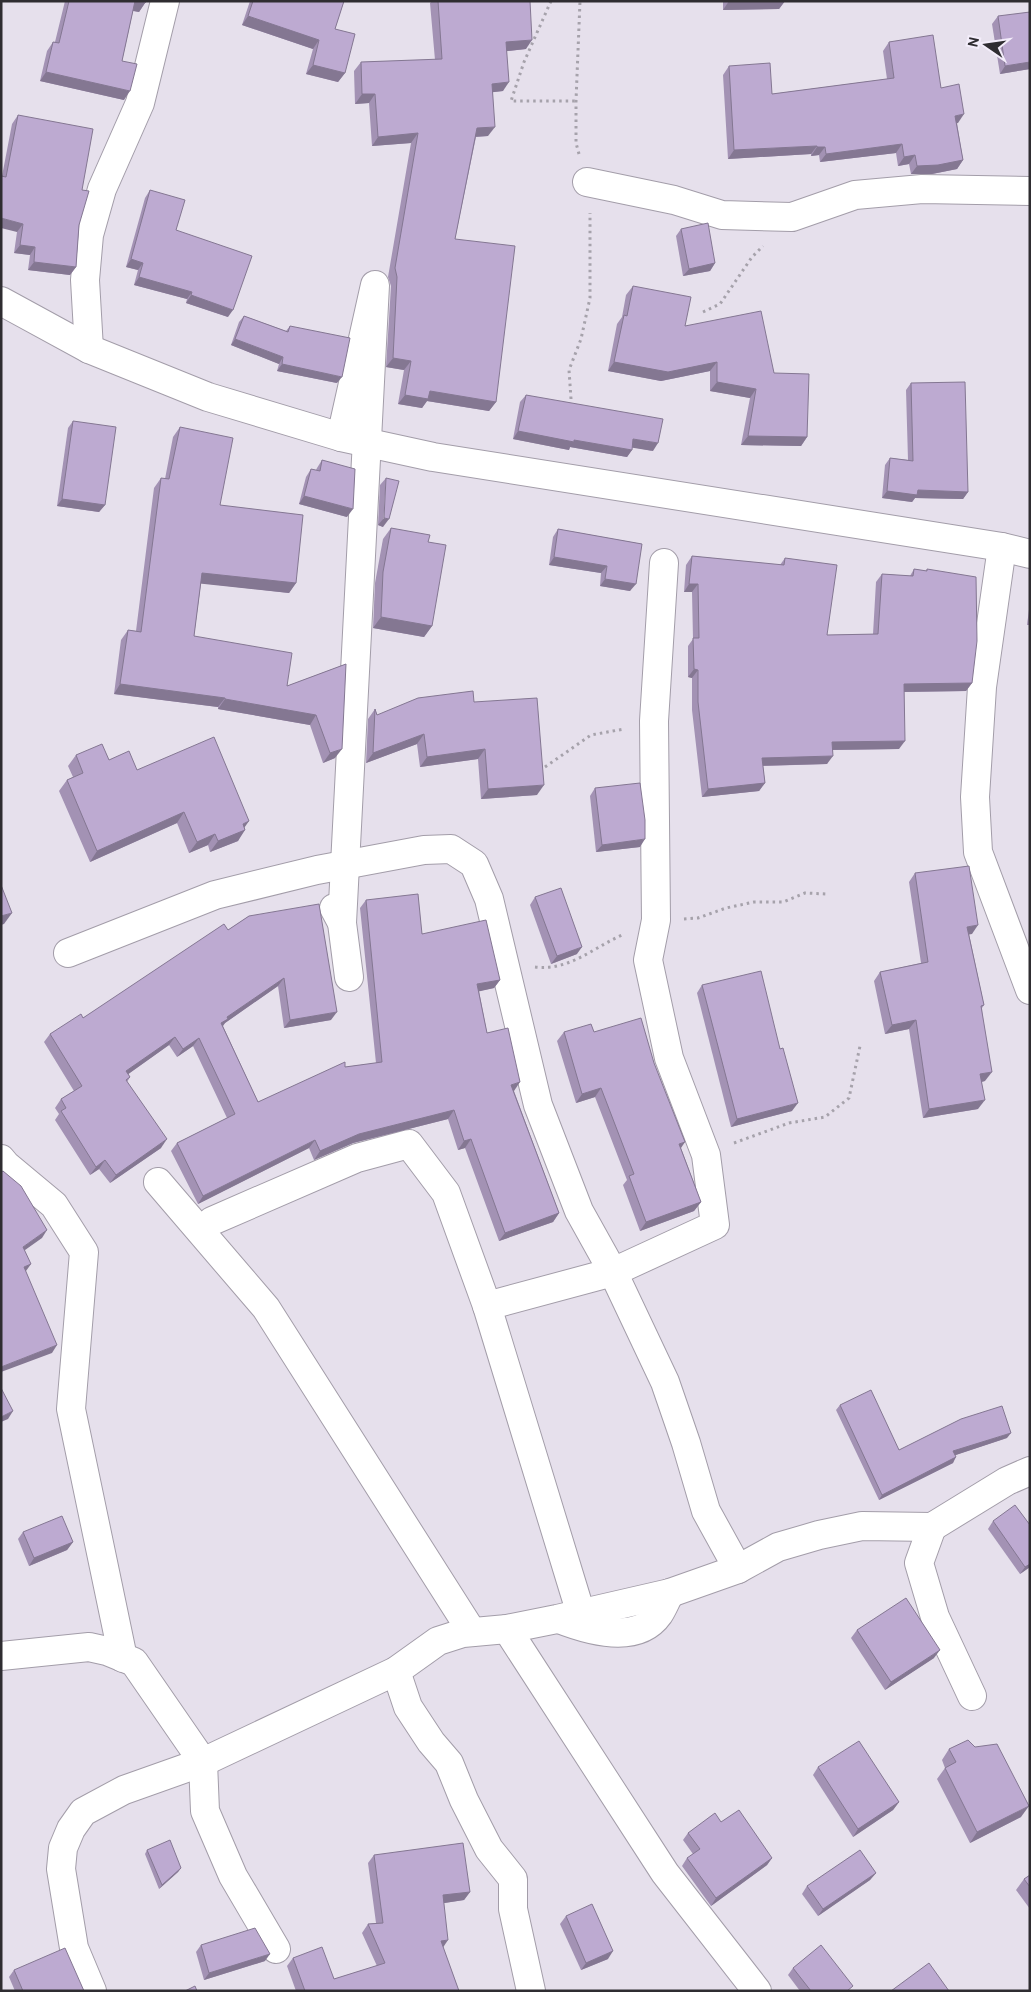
<svg xmlns="http://www.w3.org/2000/svg" width="1031" height="1992" font-family="Overpass,sans-serif">
	<style>
		.lines { fill: none; stroke-linecap: round; stroke-linejoin: round }
		.minor-casing { stroke: #a39da9; stroke-width: 30 }
		.path { stroke: #a6a2ab; stroke-width: 3; stroke-dasharray: 2.5 4; stroke-linecap: butt }
		.minor { stroke: #fff; stroke-width: 28 }
		.wall { fill: #a392b4 }
		.shaded-wall { fill: #847792 }
		.building { fill: #bdaad1; stroke: #847792 }
	</style>
	<rect width="100%" height="100%" fill="#e6e0ec"/>
	<g class="lines">
		<g class="minor-casing">
			<g id="minor">
				<polyline points="587,182 674,200 722,215 792,217 855,195 922,189 1030,191"/>
				<polyline points="1,301 89,349 208,397 341,437 433,457 1002,547 1030,554"/>
				<polyline points="89,349 85,280 89,235 102,189 140,103 165,1"/>
				<polyline points="341,437 375,285 342,923"/>
				<polyline points="1002,547 982,687 975,797 978,852 1030,990"/>
				<polyline points="334,908 342,923 349,977"/>
				<polyline points="68,953 215,895 317,870 424,850 451,849 474,864 489,899 538,1105 579,1211 613,1272 665,1382 686,1443 706,1511 738,1569"/>
				<polyline points="1,1159 6,1165 54,1205 84,1252 71,1409 123,1658"/>
				<polyline points="158,1182 266,1308 472,1632"/>
				<polyline points="212,1221 357,1158 409,1144 446,1193 487,1306 581,1614"/>
				<polyline points="487,1306 613,1272 715,1225 706,1155 669,1058 648,960 656,920 654,721 664,563"/>
				<polyline points="932,1527 919,1563 935,1617 972,1696"/>
				<path d="M 559,1619 C 587,1630 637,1645 659,1614 C 663,1608 666,1600 670,1593"/>
				<polyline points="507,1629 665,1873 757,1991"/>
				<polyline points="1,1656 89,1647 107,1651 134,1662 203,1762 205,1811 233,1876 276,1949"/>
				<polyline points="396,1671 408,1707 431,1742 449,1763 464,1800 489,1849 513,1879 513,1909 531,1991"/>
				<polyline points="92,1991 74,1948 61,1869 63,1848 71,1829 83,1812 124,1790 203,1762 396,1671 438,1641 463,1633 507,1629 557,1619 670,1593 738,1569 778,1547 819,1535 862,1526 932,1527 1007,1481 1030,1471"/>
			</g>
		</g>
		<g class="path">
			<polyline points="551,1 524,62 511,101 576,101"/>
			<polyline points="579,154 576,143 576,101 580,1"/>
			<polyline points="703,312 720,304 752,257 763,246"/>
			<polyline points="571,399 569,370 581,339 590,298 590,213"/>
			<polyline points="545,767 591,735 624,729"/>
			<polyline points="684,919 698,918 726,908 754,902 783,902 805,893 826,894"/>
			<path d="M 535,967 C 569,971 593,948 622,935"/>
			<polyline points="734,1143 789,1123 825,1117 849,1098 860,1046"/>
		</g>
		<use href="#minor" class="minor"/>
	</g>
	<g class="wall">
		<polygon points="65,1 146,1 145,3 139,12 133,11 122,61 124,100 40,81 47,51 53,42 55,42"/>
		<polygon points="250,1 344,1 335,29 345,73 338,82 306,74 313,49 242,25"/>
		<polygon points="432,1 530,1 526,49 507,51 503,91 493,92 488,136 476,137 455,239 496,402 489,411 427,401 422,408 398,404 404,370 386,367 391,286 388,277 411,143 372,146 369,103 355,104 354,71 361,62 435,60 430,3"/>
		<polygon points="723,1 785,1 779,9 723,10"/>
		<polygon points="998,16 1030,69 1000,74 992,24"/>
		<polygon points="889,42 941,88 958,123 957,123 963,160 957,169 932,174 911,174 909,164 898,166 896,153 820,162 819,155 811,156 811,154 728,159 723,75 729,66 772,94 887,79 883,51"/>
		<polygon points="18,115 82,190 76,267 70,275 28,270 30,255 14,253 17,232 2,176 12,124"/>
		<polygon points="150,190 176,230 228,317 186,303 187,299 134,285 138,270 126,267 145,198"/>
		<polygon points="681,229 715,263 710,271 683,276 676,236"/>
		<polygon points="633,286 685,326 774,373 807,437 801,446 741,445 750,398 710,391 710,371 661,381 608,371 617,324 622,317 626,295"/>
		<polygon points="244,316 286,331 290,326 337,383 277,371 279,364 231,345 239,322"/>
		<polygon points="911,383 968,492 963,499 915,498 912,502 882,498 885,465 890,458 908,460 906,390"/>
		<polygon points="526,395 653,451 632,447 632,450 627,457 570,447 569,450 513,439 520,402"/>
		<polygon points="73,421 105,505 99,512 57,506 68,428"/>
		<polygon points="180,427 220,505 296,583 289,593 201,583 194,636 287,686 346,664 335,758 323,763 310,725 218,709 218,707 114,694 121,640 128,630 136,631 154,488 161,478 165,479 173,437"/>
		<polygon points="322,460 347,517 299,504 306,477 311,469 316,470 317,468"/>
		<polygon points="386,478 383,527 378,525 380,485"/>
		<polygon points="391,528 428,542 432,626 424,637 373,628 375,583 383,539"/>
		<polygon points="558,529 642,544 630,591 600,586 601,573 549,565 553,537"/>
		<polygon points="692,556 780,565 785,558 827,635 873,634 876,582 882,574 910,576 914,569 926,571 927,569 972,683 966,691 904,692 899,749 832,750 827,764 763,766 765,783 759,791 702,797 692,710 692,678 688,677 688,646 693,639 692,592 684,592 686,565"/>
		<polygon points="1030,602 1030,625 1027,625"/>
		<polygon points="474,702 537,795 481,799 478,759 420,767 417,744 366,763 368,719 375,709 377,715"/>
		<polygon points="76,755 109,760 137,770 244,827 238,841 210,852 208,845 189,853 177,823 90,862 59,791 67,780 73,777 68,766"/>
		<polygon points="595,788 640,847 596,852 590,796"/>
		<polygon points="915,873 972,934 969,934 984,1005 982,1008 985,1081 982,1082 978,1109 923,1118 909,1029 885,1034 874,981 880,972 921,963 909,882"/>
		<polygon points="535,897 577,954 551,964 530,905"/>
		<polygon points="366,900 500,980 494,988 479,991 487,1033 514,1091 559,1213 553,1222 499,1241 465,1148 458,1150 448,1119 353,1143 314,1160 309,1148 198,1204 171,1151 177,1143 227,1118 193,1046 177,1057 169,1045 128,1074 130,1077 127,1082 161,1148 110,1183 99,1169 90,1175 55,1120 59,1114 55,1108 61,1099 74,1091 44,1042 50,1034 83,1018 228,930 249,916 331,1020 284,1028 278,986 225,1023 223,1026 258,1102 345,1067 376,1063 360,908"/>
		<polygon points="702,985 792,1111 731,1127 697,993"/>
		<polygon points="564,1032 594,1032 681,1148 701,1202 694,1211 640,1231 623,1185 627,1180 595,1097 576,1103 557,1041"/>
		<polygon points="840,1405 899,1450 1007,1438 955,1455 953,1463 879,1500 836,1410"/>
		<polygon points="993,1521 1030,1567 1020,1574 988,1529"/>
		<polygon points="23,1532 73,1542 67,1550 29,1566 18,1539"/>
		<polygon points="857,1630 934,1658 885,1690 851,1638"/>
		<polygon points="949,1749 1021,1817 970,1843 937,1779 945,1768 942,1760"/>
		<polygon points="818,1767 899,1802 893,1810 853,1837 813,1775"/>
		<polygon points="721,1822 772,1858 767,1865 711,1906 682,1866 687,1858 693,1854 683,1840 688,1833"/>
		<polygon points="147,1850 181,1868 178,1872 159,1889 145,1854"/>
		<polygon points="374,1855 470,1892 464,1900 444,1903 443,1948 459,1991 296,1991 287,1966 293,1958 334,1979 377,1966 362,1933 368,1924 376,1923 368,1863"/>
		<polygon points="876,1873 870,1880 818,1916 802,1894 807,1886"/>
		<polygon points="1030,1875 1030,1909 1016,1890 1024,1879"/>
		<polygon points="566,1916 608,1959 581,1970 560,1924"/>
		<polygon points="201,1945 265,1961 204,1980 196,1952"/>
		<polygon points="793,1968 849,1991 800,1991 788,1975"/>
		<polygon points="14,1970 83,1989 84,1991 15,1991 9,1977"/>
	</g>
	<g class="shaded-wall">
		<polygon points="135,1 145,3 139,12 129,10"/>
		<polygon points="729,1 785,1 779,9 723,10"/>
		<polygon points="248,16 319,40 313,49 242,25"/>
		<polygon points="532,40 526,49 499,52 506,42"/>
		<polygon points="1030,62 1030,69 1000,74 1005,66"/>
		<polygon points="313,65 345,73 338,82 306,74"/>
		<polygon points="46,72 130,91 124,100 40,81"/>
		<polygon points="509,82 503,91 486,93 492,84"/>
		<polygon points="362,94 375,94 369,103 355,104"/>
		<polygon points="964,114 958,123 949,125 955,116"/>
		<polygon points="495,127 488,136 471,137 477,128"/>
		<polygon points="418,133 411,143 372,146 378,137"/>
		<polygon points="902,144 896,153 820,162 826,154"/>
		<polygon points="817,146 811,154 728,159 734,150"/>
		<polygon points="817,147 825,147 819,155 811,156"/>
		<polygon points="915,155 909,164 898,166 904,157"/>
		<polygon points="963,160 957,169 932,174 911,174 917,166"/>
		<polygon points="1,218 23,224 17,232 1,228"/>
		<polygon points="20,245 35,247 30,255 14,253"/>
		<polygon points="131,259 143,263 138,270 126,267"/>
		<polygon points="34,262 76,267 70,275 28,270"/>
		<polygon points="715,263 710,271 683,276 689,269"/>
		<polygon points="139,277 192,292 187,299 134,285"/>
		<polygon points="191,295 233,310 228,317 186,303"/>
		<polygon points="235,339 283,357 279,364 231,345"/>
		<polygon points="393,358 411,361 404,370 386,367"/>
		<polygon points="614,362 717,362 710,371 661,381 608,371"/>
		<polygon points="282,364 342,377 337,383 277,371"/>
		<polygon points="717,382 756,389 750,398 710,391"/>
		<polygon points="430,391 496,402 489,411 427,401 422,408 398,404 405,395"/>
		<polygon points="518,431 574,440 632,450 627,457 570,447 569,450 513,439"/>
		<polygon points="748,436 807,437 801,446 741,445"/>
		<polygon points="633,439 658,443 653,451 628,447"/>
		<polygon points="918,490 968,492 963,499 915,498 912,502 882,498 887,491"/>
		<polygon points="304,496 353,509 347,517 299,504"/>
		<polygon points="62,499 105,505 99,512 57,506"/>
		<polygon points="384,518 389,519 383,527 378,525"/>
		<polygon points="554,557 607,566 601,573 549,565"/>
		<polygon points="202,573 296,583 289,593 195,583"/>
		<polygon points="605,579 636,584 630,591 600,586"/>
		<polygon points="689,584 698,584 692,592 684,592"/>
		<polygon points="381,617 432,626 424,637 373,628"/>
		<polygon points="694,669 698,670 692,678 688,677"/>
		<polygon points="972,683 966,691 898,692 904,684"/>
		<polygon points="120,684 225,698 218,707 114,694"/>
		<polygon points="225,699 316,715 310,725 218,709"/>
		<polygon points="424,734 417,744 366,763 373,753"/>
		<polygon points="905,741 899,749 826,750 832,742"/>
		<polygon points="342,749 335,758 323,763 330,753"/>
		<polygon points="485,749 478,759 420,767 427,757"/>
		<polygon points="833,756 827,764 756,766 762,758"/>
		<polygon points="765,783 759,791 702,797 708,789"/>
		<polygon points="544,785 537,795 481,799 488,789"/>
		<polygon points="184,812 177,823 90,862 97,851"/>
		<polygon points="249,821 242,831 245,830 238,841 210,852 218,841 243,824"/>
		<polygon points="215,834 208,845 189,853 197,842"/>
		<polygon points="645,839 640,847 596,852 602,845"/>
		<polygon points="12,913 4,924 1,925 1,916"/>
		<polygon points="978,925 972,934 961,936 967,927"/>
		<polygon points="582,947 577,954 551,964 557,956"/>
		<polygon points="284,978 278,986 225,1023 222,1027 221,1023 227,1017"/>
		<polygon points="500,980 494,988 472,993 477,984"/>
		<polygon points="337,1012 331,1020 284,1028 290,1020"/>
		<polygon points="916,1020 909,1029 885,1034 892,1025"/>
		<polygon points="175,1037 169,1045 120,1080 126,1071"/>
		<polygon points="199,1038 193,1046 177,1057 183,1049"/>
		<polygon points="992,1072 985,1081 974,1083 980,1074"/>
		<polygon points="520,1082 514,1091 505,1093 511,1085"/>
		<polygon points="601,1088 595,1097 576,1103 582,1094"/>
		<polygon points="985,1100 978,1109 923,1118 929,1109"/>
		<polygon points="798,1103 792,1111 731,1127 737,1119"/>
		<polygon points="454,1110 448,1119 353,1143 314,1160 320,1151 359,1134"/>
		<polygon points="167,1139 161,1148 110,1183 116,1175"/>
		<polygon points="471,1139 465,1148 458,1150 464,1141"/>
		<polygon points="315,1140 309,1148 198,1204 203,1196"/>
		<polygon points="685,1142 679,1151 679,1144"/>
		<polygon points="105,1160 99,1169 90,1175 96,1167"/>
		<polygon points="701,1202 694,1211 640,1231 646,1222"/>
		<polygon points="559,1213 553,1222 499,1241 505,1233"/>
		<polygon points="47,1230 42,1238 18,1255 23,1247"/>
		<polygon points="31,1264 26,1271 18,1275 24,1267"/>
		<polygon points="57,1345 52,1353 1,1372 1,1367"/>
		<polygon points="13,1411 8,1419 1,1422 1,1417"/>
		<polygon points="1011,1433 1007,1438 950,1457 953,1451"/>
		<polygon points="956,1457 953,1463 879,1500 882,1495"/>
		<polygon points="73,1542 67,1550 29,1566 34,1558"/>
		<polygon points="1030,1564 1030,1567 1020,1574 1025,1567"/>
		<polygon points="940,1650 934,1658 885,1690 891,1682"/>
		<polygon points="899,1802 893,1810 853,1837 858,1829"/>
		<polygon points="1029,1806 1021,1817 970,1843 977,1832"/>
		<polygon points="772,1858 767,1865 711,1906 716,1898"/>
		<polygon points="181,1868 178,1872 159,1889 162,1885"/>
		<polygon points="876,1873 870,1880 818,1916 823,1909"/>
		<polygon points="470,1892 464,1900 438,1904 443,1895"/>
		<polygon points="448,1940 442,1949 441,1941"/>
		<polygon points="613,1951 608,1959 581,1970 586,1963"/>
		<polygon points="270,1954 265,1961 204,1980 209,1973"/>
	</g>
	<g class="building">
		<polygon points="69,1 135,1 122,61 137,64 130,91 46,72 53,42 59,43"/>
		<polygon points="137,1 146,1 145,3"/>
		<polygon points="253,1 344,1 335,29 355,34 345,73 313,65 319,40 248,16"/>
		<polygon points="438,1 530,1 532,40 506,42 509,82 492,84 495,127 477,128 455,239 515,246 496,402 430,391 428,399 405,395 411,361 393,358 397,277 395,268 418,133 378,137 375,94 362,94 361,62 442,59"/>
		<polygon points="1030,12 1030,62 1005,66 998,16"/>
		<polygon points="933,35 941,88 959,84 964,114 955,116 963,160 938,165 917,166 915,155 904,157 902,144 826,154 825,147 817,147 817,146 734,150 729,66 770,63 772,94 894,78 889,42"/>
		<polygon points="18,115 93,129 82,190 89,191 79,225 76,267 34,262 35,247 20,245 23,224 1,218 1,176 6,177"/>
		<polygon points="150,190 185,200 176,230 252,256 233,310 191,295 192,292 139,277 143,263 131,259"/>
		<polygon points="708,223 715,263 689,269 681,229"/>
		<polygon points="633,286 691,297 685,326 761,311 774,373 809,374 807,437 748,436 756,389 717,382 717,362 668,372 614,362 624,315 627,316"/>
		<polygon points="244,316 288,332 290,326 350,338 342,377 282,364 283,357 235,339"/>
		<polygon points="965,382 968,492 918,490 917,495 887,491 890,458 913,461 911,383"/>
		<polygon points="526,395 663,419 658,443 633,439 632,450 574,440 574,442 518,431"/>
		<polygon points="73,421 116,427 105,505 62,499"/>
		<polygon points="180,427 233,438 220,505 303,515 296,583 202,573 194,636 292,653 287,686 346,664 342,749 330,753 316,715 225,699 225,698 120,684 128,630 141,632 161,478 169,479"/>
		<polygon points="322,460 355,469 353,509 304,496 311,469 320,471"/>
		<polygon points="386,478 399,481 389,519 384,518"/>
		<polygon points="391,528 430,535 428,542 446,545 432,626 381,617 383,572"/>
		<polygon points="558,529 642,544 636,584 605,579 607,566 554,557"/>
		<polygon points="692,556 784,565 785,558 837,565 827,635 878,634 882,574 913,576 914,569 927,571 927,569 976,577 977,641 972,683 904,684 905,741 832,742 833,756 762,758 765,783 708,789 698,702 698,670 694,669 693,638 699,638 698,584 689,584"/>
		<polygon points="473,691 474,702 537,698 544,785 488,789 485,749 427,757 424,734 373,753 375,709 377,715 418,698"/>
		<polygon points="214,737 249,821 243,824 245,830 218,841 215,834 197,842 184,812 97,851 67,780 83,773 76,755 102,744 109,760 129,751 137,770"/>
		<polygon points="640,783 645,820 645,839 602,845 595,788"/>
		<polygon points="969,866 978,925 967,927 984,1005 981,1006 992,1072 980,1074 985,1100 929,1109 916,1020 892,1025 880,972 928,962 915,873"/>
		<polygon points="1,885 12,913 1,916"/>
		<polygon points="561,888 582,947 557,956 535,897"/>
		<polygon points="418,894 422,934 486,920 500,980 477,984 487,1033 508,1028 520,1082 511,1085 559,1213 505,1233 471,1139 464,1141 454,1110 359,1134 320,1151 315,1140 203,1196 177,1143 235,1114 199,1038 183,1049 175,1037 126,1071 130,1077 126,1080 167,1139 116,1175 105,1160 96,1167 61,1111 66,1108 61,1099 82,1086 50,1034 81,1014 83,1018 224,924 228,930 249,916 319,904 337,1012 290,1020 284,978 227,1017 228,1019 221,1023 258,1102 345,1062 345,1067 382,1062 366,900"/>
		<polygon points="761,971 780,1049 783,1048 798,1103 737,1119 702,985"/>
		<polygon points="641,1018 654,1063 685,1142 679,1144 701,1202 646,1222 629,1176 634,1174 601,1088 582,1094 564,1032 591,1024 594,1032"/>
		<polygon points="3,1171 21,1186 47,1230 23,1247 31,1264 24,1267 57,1345 1,1367 1,1172"/>
		<polygon points="1,1388 13,1411 1,1417"/>
		<polygon points="871,1390 899,1450 961,1419 1002,1406 1011,1433 953,1451 956,1457 882,1495 840,1405"/>
		<polygon points="1015,1505 1030,1525 1030,1564 1025,1567 993,1521"/>
		<polygon points="62,1516 73,1542 34,1558 23,1532"/>
		<polygon points="906,1598 940,1650 891,1682 857,1630"/>
		<polygon points="968,1740 975,1747 997,1744 1029,1806 977,1832 945,1768 956,1762 949,1749"/>
		<polygon points="859,1741 899,1802 858,1829 818,1767"/>
		<polygon points="739,1810 772,1858 716,1898 687,1858 700,1849 688,1833 715,1813 721,1822"/>
		<polygon points="170,1840 181,1868 162,1885 147,1850"/>
		<polygon points="463,1843 470,1892 443,1895 448,1940 441,1941 459,1991 305,1991 293,1958 322,1947 334,1979 385,1963 368,1924 383,1923 374,1855"/>
		<polygon points="860,1850 876,1873 823,1909 807,1886"/>
		<polygon points="1030,1875 1030,1887 1024,1879"/>
		<polygon points="592,1904 613,1951 586,1963 566,1916"/>
		<polygon points="255,1928 270,1954 209,1973 201,1945"/>
		<polygon points="821,1945 853,1986 847,1991 811,1991 793,1968"/>
		<polygon points="65,1948 84,1991 23,1991 14,1970"/>
		<polygon points="929,1963 949,1991 891,1991"/>
		<polygon points="195,1986 197,1991 185,1991"/>
	</g>
	<rect width="1031" height="1992" fill="none" stroke="#2f2d31" stroke-width="5"/>
	<g transform="translate(986 45) rotate(283)" stroke="#f3edfa" stroke-width="4" paint-order="stroke">
	<path d="M0-4L9 19L0 12L-9 19Z" fill="#2f2d31"/>
	<text y="-8" font-size="14" font-weight="bold" text-anchor="middle" fill="#2f2d31">N</text>
	</g>
</svg>
